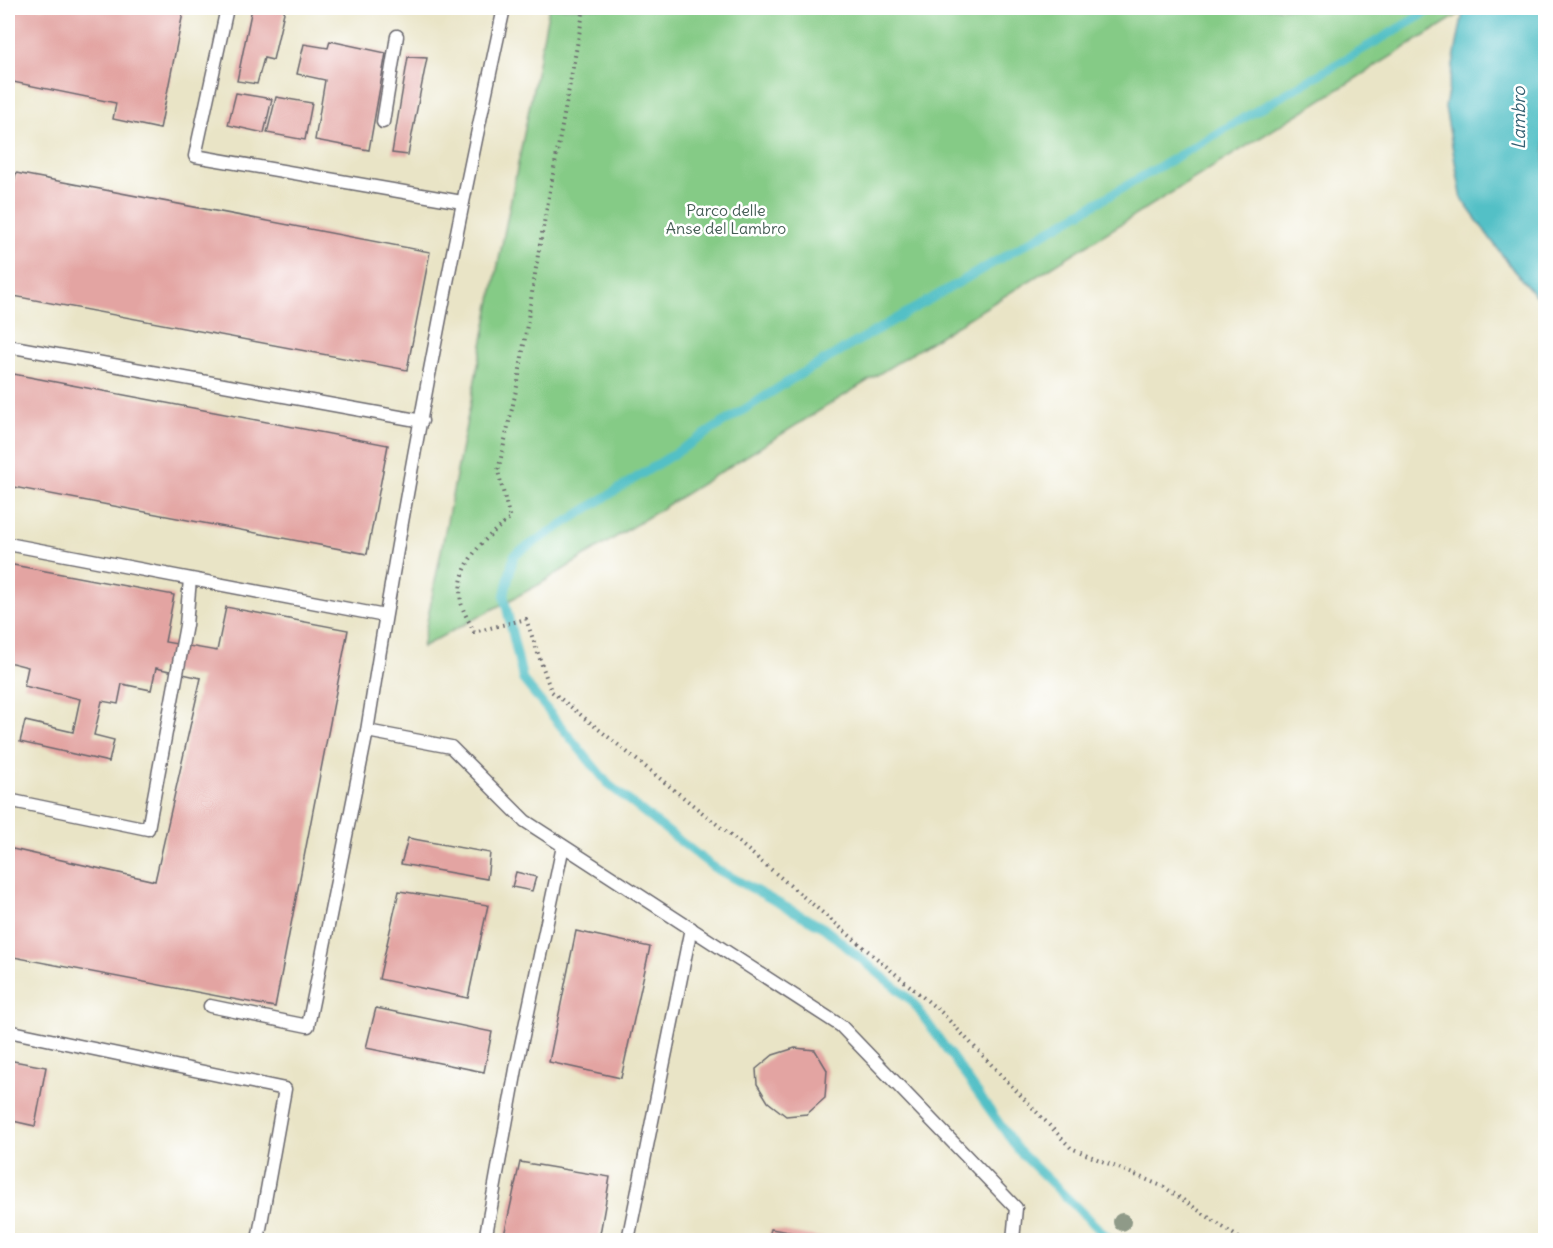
<svg xmlns="http://www.w3.org/2000/svg" width="1553" height="1248" font-family="Delius,sans-serif">
	<style>
		.green { fill: #85cb86; stroke: #547660; stroke-width: 1.5 }
		.water { fill: #52c0c6; stroke: #3a7180; stroke-width: 1.5 }
		.lines { fill: none; stroke-linecap: round; stroke-linejoin: round }
		.stream { stroke: #52c0c6; stroke-width: 9 }
		.building { fill: #e3a4a2 }
		.lane-casing { stroke: #68666c; stroke-width: 15 }
		.path { stroke: #68666c; stroke-width: 4; stroke-dasharray: 1.5 4.5; stroke-linecap: butt }
		.lane { stroke: #fff; stroke-width: 12 }
		.tree { fill: #8f9a88 }
		.labels { text-anchor: middle; dominant-baseline: central; stroke-width: 5; stroke-linejoin: round; paint-order: stroke }
		.park-label { font-size: 16px; fill: #455d55; stroke: #fff }
		.water-label { font-size: 18px; font-style: italic; fill: #356173; stroke: #fff }
	</style>
	<rect width="100%" height="100%" fill="#fff"/>
	<filter id="ink" filterUnits="userSpaceOnUse"><feTurbulence type="fractalNoise" baseFrequency=".0167" numOctaves="2"/><feDisplacementMap in="SourceGraphic" scale="12" xChannelSelector="R" yChannelSelector="G"/><feConvolveMatrix kernelMatrix="1 2 1 2 8 2 1 2 1" color-interpolation-filters="sRGB"/></filter>
	<filter id="wash" filterUnits="userSpaceOnUse"><feTurbulence type="fractalNoise" baseFrequency=".008" numOctaves="4" result="noise"/><feDisplacementMap in="SourceGraphic" scale="24" xChannelSelector="R" yChannelSelector="G"/><feGaussianBlur stdDeviation="1.35" result="paint"/><feColorMatrix in="noise" values="0 0 0 0 0 0 0 0 0 0 0 0 0 0 0 0 0 1.4 0 .05"/><feComposite in="paint" operator="in"/></filter>
	<g filter="url(#wash)">
		<rect width="100%" height="100%" fill="#e9e4c6"/>
		<polygon class="green" points="549,8 1467,8 1463,12 540,584 422,647"/>
		<polygon class="water" points="1467,8 1545,8 1545,306 1514,271 1462,200 1445,107 1463,12"/>
		<g class="lines">
			<polyline class="stream" points="1110,1240 1019,1151 912,1001 824,928 713,867 609,785 523,680 504,597 514,555 794,378 1434,8"/>
		</g>
		<g id="blocks">
			<g class="building">
				<polygon points="8,8 184,8 160,129 113,119 116,103 8,81"/>
				<polygon points="252,8 285,8 273,60 264,58 257,84 237,81"/>
				<polygon points="330,41 386,53 369,150 315,140 325,80 297,74 304,44 328,48"/>
				<polygon points="408,57 427,58 408,155 392,153"/>
				<polygon points="236,93 272,99 264,133 228,125"/>
				<polygon points="276,97 312,103 305,140 267,133"/>
				<polygon points="16,173 430,252 407,370 8,295 8,185 13,186"/>
				<polygon points="8,373 388,445 367,554 8,486"/>
				<polygon points="8,564 174,595 165,642 217,651 226,607 348,630 275,1007 8,956 8,848 155,881 201,678 156,668 151,690 122,684 118,704 102,701 94,735 114,740 109,762 20,742 25,721 73,732 80,699 24,686 28,667 8,662"/>
				<polygon points="408,838 490,853 487,879 401,864"/>
				<polygon points="516,872 536,877 532,891 512,887"/>
				<polygon points="399,891 488,905 468,998 379,979"/>
				<polygon points="576,931 650,947 621,1078 549,1062"/>
				<polygon points="376,1008 492,1032 484,1072 366,1048"/>
				<polygon points="795,1048 815,1050 827,1070 825,1098 807,1114 786,1116 768,1102 757,1084 756,1069 773,1055"/>
				<polygon points="8,1060 46,1067 35,1126 8,1120"/>
				<polygon points="520,1162 610,1177 599,1240 503,1240"/>
				<polygon points="771,1229 829,1239 829,1240 768,1240"/>
			</g>
		</g>
	</g>
	<g filter="url(#ink)">
		<use href="#blocks" fill-opacity="0" stroke="#68666c" stroke-width="1.5"/>
		<g class="lines">
			<g class="lane-casing">
				<g id="lane">
					<polyline points="227,8 195,156 462,202"/>
					<path d="M 504,8 C 452,247 405,489 367,731 L 451,747 L 525,821 L 841,1026 L 1016,1208 L 1013,1240"/>
					<polyline points="383,122 397,36"/>
					<polyline points="8,346 422,421"/>
					<polyline points="8,544 385,616"/>
					<polyline points="8,800 148,829 186,625 190,579"/>
					<polyline points="210,1006 308,1026 367,731"/>
					<polyline points="8,1031 285,1089 258,1240"/>
					<polyline points="485,1240 516,1069 563,846"/>
					<polyline points="628,1240 691,928"/>
				</g>
			</g>
			<path class="path" d="M 584,8 L 538,255 L 518,382 L 498,471 L 510,519 C 483,538 455,567 461,602 C 463,612 470,623 474,632 L 526,619 L 551,691 L 724,830 L 942,1013 L 1071,1148 L 1164,1187 L 1242,1240"/>
			<use href="#lane" class="lane"/>
		</g>
		<circle class="tree" cx="1122" cy="1222" r="9"/>
	</g>
	<g class="labels">
		<g class="park-label">
			<text x="726" y="210">Parco delle<tspan x="726" dy="18">Anse del Lambro</tspan></text>
		</g>
		<g class="water-label">
			<text transform="translate(1518 118) rotate(-90)">Lambro</text>
		</g>
	</g>
	<rect width="1553" height="1248" fill="none" stroke="#fff" stroke-width="30"/>
</svg>
